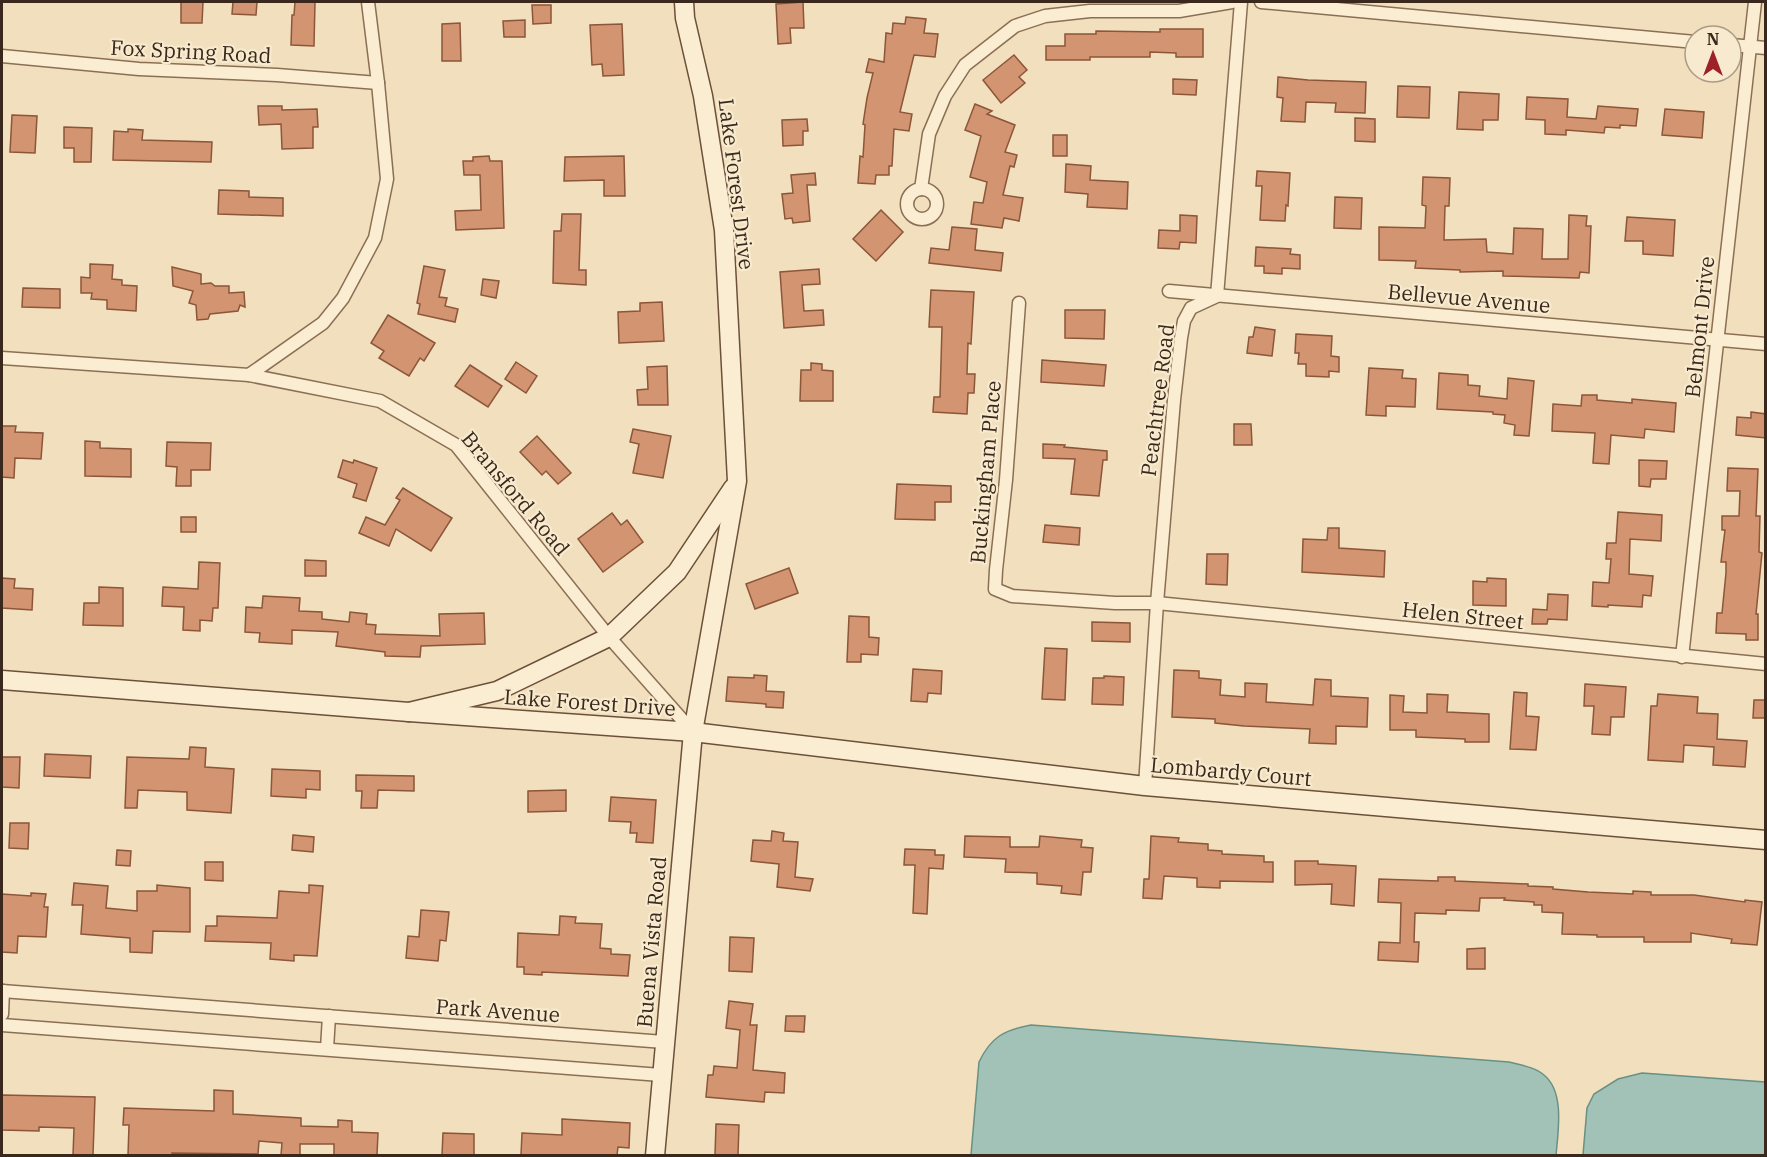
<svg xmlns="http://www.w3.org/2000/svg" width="1767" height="1157" font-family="'IBM Plex Serif',serif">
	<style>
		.water { fill: #a2c2b7; stroke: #689185; stroke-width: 1.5 }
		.building { fill: #d29471; stroke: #8c5639; stroke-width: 1.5 }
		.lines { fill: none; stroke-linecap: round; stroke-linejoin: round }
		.street-casing { stroke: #8b6f55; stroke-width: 15 }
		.secondary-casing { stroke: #6c5039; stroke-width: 21 }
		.street { stroke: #fbedd2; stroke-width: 12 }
		.secondary { stroke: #fbedd2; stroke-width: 18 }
		.labels { text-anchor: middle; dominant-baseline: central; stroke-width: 4.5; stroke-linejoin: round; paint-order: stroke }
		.street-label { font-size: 21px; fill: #39281b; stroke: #f8eace }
	</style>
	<rect width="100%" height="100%" fill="#f1dfbe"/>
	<g class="water">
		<path d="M 1031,1025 L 1509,1062 C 1520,1065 1535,1067 1544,1075 C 1565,1092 1558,1132 1556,1155 L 971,1155 L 979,1062 C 991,1037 1004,1030 1031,1025 Z"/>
		<polygon points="1642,1073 1765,1082 1765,1155 1583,1155 1587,1108 1594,1094 1618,1079"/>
	</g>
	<g class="building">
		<polygon points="181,2 203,2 202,23 181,23"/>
		<polygon points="233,2 257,2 256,15 232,14"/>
		<polygon points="295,2 315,2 314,46 291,45 292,15 294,15"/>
		<polygon points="803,2 804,28 790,28 791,43 778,44 776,4"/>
		<polygon points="532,5 551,5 551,23 533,24"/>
		<polygon points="906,17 926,19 924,33 938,34 935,57 914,55 900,112 912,114 909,131 894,129 892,166 889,166 889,175 876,175 875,184 858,183 860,156 863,157 865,125 863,124 867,98 873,73 866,72 869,59 884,62 886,33 892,34 893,23 905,24"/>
		<polygon points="525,20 525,37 504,37 503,21"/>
		<polygon points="460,23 461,61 442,61 442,24"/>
		<polygon points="622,24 624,75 603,76 602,64 592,65 590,25"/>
		<polygon points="1160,29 1203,29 1203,57 1176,57 1176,53 1150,52 1150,57 1090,57 1090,60 1046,60 1046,46 1065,46 1065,34 1096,34 1096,31 1160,32"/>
		<polygon points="1014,55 1027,70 1019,77 1025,83 1001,103 983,80"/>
		<polygon points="1278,77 1308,80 1366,82 1365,113 1335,112 1336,103 1306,102 1305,122 1281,121 1283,98 1277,97"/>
		<polygon points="1173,79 1197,80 1196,95 1173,94"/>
		<polygon points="1398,86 1430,87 1429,118 1397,117"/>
		<polygon points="1459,92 1499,94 1498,120 1483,120 1483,130 1457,129"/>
		<polygon points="1527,97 1568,99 1567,117 1596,119 1598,106 1638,109 1636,126 1620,125 1620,128 1605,127 1604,133 1566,130 1566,135 1545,134 1545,120 1526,119"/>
		<polygon points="975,104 992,111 987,114 1015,125 1005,152 1017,155 1014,167 1010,166 1003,195 1023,198 1019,221 1004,218 1002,228 971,224 974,202 983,203 987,182 970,177 981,136 965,130"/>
		<polygon points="258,106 282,106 282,110 317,109 318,127 313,127 313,148 282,149 281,124 259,125"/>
		<polygon points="1665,109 1704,112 1702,138 1662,135"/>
		<polygon points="12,115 37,116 35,153 10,152"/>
		<polygon points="1355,118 1375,119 1375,142 1355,141"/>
		<polygon points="807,119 808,131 803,131 803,145 783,146 782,120"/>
		<polygon points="64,127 92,128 91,162 74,162 74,148 64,148"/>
		<polygon points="128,129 143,130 142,140 212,142 211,162 113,160 114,131 128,132"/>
		<rect x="1053" y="135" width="14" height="21"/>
		<polygon points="489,156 490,161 502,161 504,228 456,230 455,211 481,210 480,175 464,175 463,161 473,161 473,157"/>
		<polygon points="624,156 625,196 604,196 604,180 564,181 565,157"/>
		<polygon points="1066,164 1091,166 1090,180 1128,182 1127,209 1087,207 1088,194 1065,192"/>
		<polygon points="1257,171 1290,173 1288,206 1286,205 1285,221 1260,220 1262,186 1256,186"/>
		<polygon points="815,173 816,185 807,185 810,221 793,223 792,218 785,219 782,194 793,193 791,175"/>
		<polygon points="1423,177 1450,178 1449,206 1445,206 1444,240 1486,239 1487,252 1513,254 1514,228 1543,229 1542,259 1568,259 1569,215 1587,216 1586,226 1591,226 1589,273 1580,272 1579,278 1503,276 1503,271 1460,272 1460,270 1415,268 1416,261 1379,260 1379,227 1425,228 1426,206 1422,205"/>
		<polygon points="219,190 249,191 249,197 283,198 283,216 218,214"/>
		<polygon points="1335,197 1362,198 1361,229 1334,228"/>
		<polygon points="881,210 903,232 876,261 853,239"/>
		<polygon points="562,214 581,214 579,270 586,270 586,285 553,283 554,231 561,231"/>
		<polygon points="1180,215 1197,216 1196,243 1180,242 1179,249 1158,248 1159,230 1180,231"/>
		<polygon points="1627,217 1675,220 1673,256 1643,254 1643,241 1625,241"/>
		<polygon points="952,227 977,229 975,250 1003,253 1001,271 929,263 931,248 949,250"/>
		<polygon points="1256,247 1291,249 1290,254 1300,255 1300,269 1282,268 1282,274 1264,273 1264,266 1255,266"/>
		<polygon points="90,264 113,265 112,279 122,280 122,285 137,286 136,311 107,309 107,300 91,299 92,293 81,293 81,277 90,278"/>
		<polygon points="424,266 445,270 439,297 447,298 445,306 458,309 455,322 418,314 420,304 417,303"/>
		<polygon points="172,267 201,274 201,284 211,283 215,286 229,286 229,293 244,292 245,307 240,305 238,311 210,314 208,319 197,320 196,305 189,303 193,291 173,286"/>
		<polygon points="819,269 820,284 802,285 804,311 823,310 824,325 784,328 780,272"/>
		<polygon points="483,279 499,281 496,298 481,295"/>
		<polygon points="23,288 60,289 60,308 22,307"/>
		<polygon points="931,290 974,292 971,344 968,343 967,374 975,374 974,393 968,393 967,414 933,412 934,397 940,397 942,327 929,327"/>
		<polygon points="662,302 664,341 619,343 618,312 640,311 640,303"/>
		<polygon points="1065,310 1105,310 1104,339 1065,338"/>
		<polygon points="388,315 435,343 424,361 420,358 409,376 379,358 384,351 371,343"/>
		<polygon points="1255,327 1275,330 1272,356 1247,353 1249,337 1253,337"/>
		<polygon points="1296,334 1332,336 1331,356 1339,357 1339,372 1329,371 1329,377 1306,376 1306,364 1298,364 1299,353 1295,353"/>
		<polygon points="1042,360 1106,365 1104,386 1041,382"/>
		<polygon points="516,362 537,376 526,393 505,379"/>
		<polygon points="811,363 822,364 822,370 833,371 833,401 800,401 801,370 811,370"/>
		<polygon points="470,365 502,386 488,407 455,386"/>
		<polygon points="667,366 668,405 638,405 637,390 648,389 647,367"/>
		<polygon points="1369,368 1403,370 1402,378 1416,379 1415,407 1386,406 1386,416 1366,415"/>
		<polygon points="1439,373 1468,375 1468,385 1480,386 1479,396 1507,399 1508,378 1534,381 1529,436 1514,435 1515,425 1504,423 1505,415 1493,414 1493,412 1437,409"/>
		<polygon points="1582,395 1597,395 1597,400 1632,403 1632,399 1676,403 1674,432 1645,429 1644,438 1611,435 1609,464 1593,463 1595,433 1552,431 1553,404 1581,406"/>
		<polygon points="1751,412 1766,414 1766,438 1736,435 1737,417 1751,418"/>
		<polygon points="1234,424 1251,424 1252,445 1234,445"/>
		<polygon points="2,426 16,426 15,432 43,433 41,459 15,458 14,478 2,477"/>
		<polygon points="633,429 671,436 663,478 633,473 639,444 630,442"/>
		<polygon points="537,436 571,473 558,484 546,471 542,475 520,452"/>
		<polygon points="85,441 100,442 100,448 131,449 131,477 85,476"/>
		<polygon points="167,442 211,443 210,470 191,470 191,486 176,486 177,467 166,466"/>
		<polygon points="1043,444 1065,445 1064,447 1107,451 1107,460 1103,460 1099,496 1071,494 1075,459 1043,458"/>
		<polygon points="343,460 353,463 354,460 377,468 366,501 353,497 357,484 338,477"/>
		<polygon points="1639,460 1667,461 1666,479 1651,479 1650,487 1639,486"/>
		<polygon points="1728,468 1758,469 1756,516 1760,516 1759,552 1762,553 1756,614 1758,614 1758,640 1746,640 1746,634 1716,633 1717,613 1722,613 1726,573 1726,562 1721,562 1725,530 1722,530 1722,516 1739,516 1740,491 1727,491"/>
		<polygon points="897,484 951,486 951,502 935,502 935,520 895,519"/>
		<polygon points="403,488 452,518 431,551 396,529 389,546 359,533 366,517 385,525 400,500 396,498"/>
		<polygon points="1618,512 1662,515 1661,541 1630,539 1629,574 1653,576 1651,596 1643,595 1642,607 1608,605 1608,607 1592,606 1593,582 1609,583 1611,559 1606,559 1607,543 1616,543"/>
		<polygon points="612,513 621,525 627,520 643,542 603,572 578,539"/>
		<rect x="181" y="517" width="15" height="15"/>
		<polygon points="1045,525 1080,528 1079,545 1043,542"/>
		<polygon points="1328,528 1339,528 1339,548 1385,551 1384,577 1302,572 1303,539 1327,540"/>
		<polygon points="1207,554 1228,554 1227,585 1206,584"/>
		<polygon points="305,560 326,561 326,576 305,576"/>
		<polygon points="199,562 220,563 218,608 213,608 212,621 200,620 200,631 183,630 184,607 162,606 163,587 198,589"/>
		<polygon points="789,568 798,593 755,609 746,584"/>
		<polygon points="2,578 15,579 14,588 33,589 32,610 2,608"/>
		<polygon points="1487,578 1506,579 1506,606 1473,605 1473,581 1487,582"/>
		<polygon points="99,587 123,588 123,626 83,625 84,603 99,603"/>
		<polygon points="1548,594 1568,595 1567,620 1548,619 1547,624 1532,624 1533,609 1547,610"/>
		<polygon points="263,596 300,598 299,611 322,612 322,619 349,622 350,612 367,614 366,624 376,625 375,634 440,636 439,614 484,613 485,644 421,646 420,657 385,656 385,652 336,646 338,632 292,630 292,644 259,642 260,633 245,632 246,607 262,608"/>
		<polygon points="849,616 869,617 869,637 879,638 878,655 861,654 861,662 847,662"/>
		<polygon points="1092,622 1130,623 1130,642 1092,641"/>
		<polygon points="1045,648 1067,649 1065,700 1042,699"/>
		<polygon points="913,669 942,671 941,694 928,693 927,702 911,701"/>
		<polygon points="1174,670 1199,671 1199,678 1221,680 1220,695 1245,697 1245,683 1267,684 1266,702 1313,705 1315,679 1331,680 1331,696 1368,698 1367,727 1336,726 1336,744 1309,743 1310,729 1244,726 1215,723 1215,719 1172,717"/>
		<polygon points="754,675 767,676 766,691 784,692 783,708 766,707 766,704 726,701 728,677 754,678"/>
		<polygon points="1104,676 1124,677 1123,705 1092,704 1093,678 1104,678"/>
		<polygon points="1585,684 1626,687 1624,717 1611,717 1610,735 1592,734 1594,706 1584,706"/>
		<polygon points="1514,692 1527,693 1526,716 1539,717 1536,750 1510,749"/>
		<polygon points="1427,694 1448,695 1447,712 1489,714 1489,742 1465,742 1465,739 1416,737 1416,730 1390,730 1390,695 1404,696 1403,712 1427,713"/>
		<polygon points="1658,694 1698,697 1697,713 1718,714 1717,739 1747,741 1745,767 1713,765 1714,747 1684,745 1683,762 1648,760 1651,706 1657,706"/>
		<polygon points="1754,700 1766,700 1766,718 1753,718"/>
		<polygon points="190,747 206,748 205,767 234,769 231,813 187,810 187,792 138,790 137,808 125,808 127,757 189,759"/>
		<polygon points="45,754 91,756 90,778 44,776"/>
		<polygon points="2,757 20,757 19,788 2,787"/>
		<polygon points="272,769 320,771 320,790 306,789 306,798 271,796"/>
		<polygon points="356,775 414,776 414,791 378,790 377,808 361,808 362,791 356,791"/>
		<polygon points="566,790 566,811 528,812 528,791"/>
		<polygon points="611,797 656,800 653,843 636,842 637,833 630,833 631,822 609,821"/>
		<polygon points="10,823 29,823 28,849 9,848"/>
		<polygon points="772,831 784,833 783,841 798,842 795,877 813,879 810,891 777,887 779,864 751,861 753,840 771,841"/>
		<polygon points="293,835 314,837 313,852 292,850"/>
		<polygon points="965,836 1010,837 1010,847 1039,847 1040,836 1082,840 1081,847 1093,848 1091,872 1083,872 1081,895 1061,893 1062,886 1037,884 1037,873 1005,872 1006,859 964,857"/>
		<polygon points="1151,836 1179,838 1178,842 1208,844 1208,850 1222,851 1222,854 1264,856 1264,862 1273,862 1273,882 1220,881 1220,888 1197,887 1197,878 1164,876 1162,899 1143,898 1144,879 1149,879"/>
		<polygon points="905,849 935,850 935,855 944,855 943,869 929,868 927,914 913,913 915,865 904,865"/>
		<polygon points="117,850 131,851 130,866 116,865"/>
		<polygon points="1295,861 1318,861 1318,864 1356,866 1354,906 1331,904 1332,884 1295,885"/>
		<polygon points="205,862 223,862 223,881 205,880"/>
		<polygon points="1438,877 1455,877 1455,881 1528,884 1528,886 1553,887 1553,889 1588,892 1633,894 1633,891 1651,892 1651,895 1694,895 1745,902 1745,900 1762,902 1757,945 1731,943 1732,939 1691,933 1691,942 1644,942 1644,937 1597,937 1597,935 1562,934 1563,913 1542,912 1542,905 1534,905 1534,902 1504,900 1505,898 1480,898 1479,911 1446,910 1446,914 1415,913 1414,942 1419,942 1418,962 1378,960 1379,942 1400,943 1401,903 1378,902 1379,879 1438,881"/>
		<polygon points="74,883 108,886 106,908 137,911 137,891 157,891 157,885 190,888 190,932 153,931 152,953 130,952 130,938 81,934 83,905 72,905"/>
		<polygon points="309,885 323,886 317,956 294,955 294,961 270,959 271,943 205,941 206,926 217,926 217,916 277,918 279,891 309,893"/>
		<polygon points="31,893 46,894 44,907 48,907 46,937 18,936 17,953 2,952 2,894 31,896"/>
		<polygon points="421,910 449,912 446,941 440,940 438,961 406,958 408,936 419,937"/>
		<polygon points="560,916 576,917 575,923 602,924 600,948 611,949 611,954 630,955 628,976 542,972 542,975 524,974 524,967 517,967 518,933 559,935"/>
		<polygon points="730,937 754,938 752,972 729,971"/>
		<polygon points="1485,948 1485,969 1467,969 1467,949"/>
		<polygon points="729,1001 753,1004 750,1025 757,1025 753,1070 785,1073 784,1093 765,1092 764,1102 706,1097 708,1075 713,1075 714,1066 737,1068 740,1030 726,1028"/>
		<polygon points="786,1016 805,1016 804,1032 785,1031"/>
		<polygon points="214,1090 233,1091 233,1114 301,1118 301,1126 338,1127 338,1120 352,1121 352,1132 378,1133 377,1155 334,1155 334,1144 300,1144 300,1155 281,1155 282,1143 259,1141 258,1154 172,1153 172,1155 128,1155 129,1125 123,1125 124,1108 214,1111"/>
		<polygon points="2,1095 95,1097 93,1155 73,1155 74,1128 39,1127 39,1131 2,1130"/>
		<polygon points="562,1119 630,1123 629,1148 618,1147 617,1155 521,1155 522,1133 562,1135"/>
		<polygon points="716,1124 739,1125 738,1155 715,1155"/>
		<polygon points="443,1133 474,1134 474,1155 442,1155"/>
	</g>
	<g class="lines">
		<g class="street-casing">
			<g id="street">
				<polyline points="1261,2 1695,42"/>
				<polyline points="1731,45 1766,48"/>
				<polyline points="2,56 139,69 277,75 378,83"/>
				<polyline points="921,189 929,134 945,96 965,65 1015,26 1045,16 1090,11 1179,11 1232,2"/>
				<circle cx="922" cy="204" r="15"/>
				<polyline points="1169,291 1766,344"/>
				<polyline points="1019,303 1006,480 996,570 995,589 1012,596 1115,603 1157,603 1766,664"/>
				<polyline points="2,358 249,375 323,323 343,298 375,238 387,179 378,83 368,2"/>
				<polyline points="249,375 380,401 456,445 609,637 693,732"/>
				<polyline points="1682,657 1755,2"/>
				<polyline points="1145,786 1157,603 1174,400 1181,338 1184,321 1191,308 1217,296 1241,2"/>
				<polyline points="2,991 664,1042"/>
				<polyline points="2,1014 3,991"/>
				<polyline points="2,1025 661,1075"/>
				<polyline points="327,1049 329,1016"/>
			</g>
		</g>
		<g class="secondary-casing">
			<g id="secondary">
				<polyline points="2,680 409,712 497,691 609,637 677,572 733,488"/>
				<polyline points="409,712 693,732 1145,786 1766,840"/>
				<polyline points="655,1156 693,732 737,481 724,230 703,96 685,18 684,2"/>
			</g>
		</g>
		<use href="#street" class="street"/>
		<use href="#secondary" class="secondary"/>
	</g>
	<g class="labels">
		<g class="street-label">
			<text transform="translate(191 51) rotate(3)">Fox Spring Road</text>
			<text transform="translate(737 184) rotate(83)">Lake Forest Drive</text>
			<text transform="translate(1469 298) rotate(5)">Bellevue Avenue</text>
			<text transform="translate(1699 327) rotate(-84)">Belmont Drive</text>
			<text transform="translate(1157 400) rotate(-83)">Peachtree Road</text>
			<text transform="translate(985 472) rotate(-85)">Buckingham Place</text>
			<text transform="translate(516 493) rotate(50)">Bransford Road</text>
			<text transform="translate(1463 615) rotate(6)">Helen Street</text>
			<text transform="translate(590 702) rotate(4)">Lake Forest Drive</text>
			<text transform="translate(1231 771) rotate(5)">Lombardy Court</text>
			<text transform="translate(651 942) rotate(-85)">Buena Vista Road</text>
			<text transform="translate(498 1010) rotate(4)">Park Avenue</text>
		</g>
	</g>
	<rect width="1767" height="1157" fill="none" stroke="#39281b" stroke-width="6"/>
	<g transform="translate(1713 54)"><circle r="28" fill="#f8eace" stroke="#ac9c86" stroke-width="1.5"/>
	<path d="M0-4.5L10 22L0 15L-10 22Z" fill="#9e2128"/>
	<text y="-9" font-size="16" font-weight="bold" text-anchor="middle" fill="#39281b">N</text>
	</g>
</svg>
